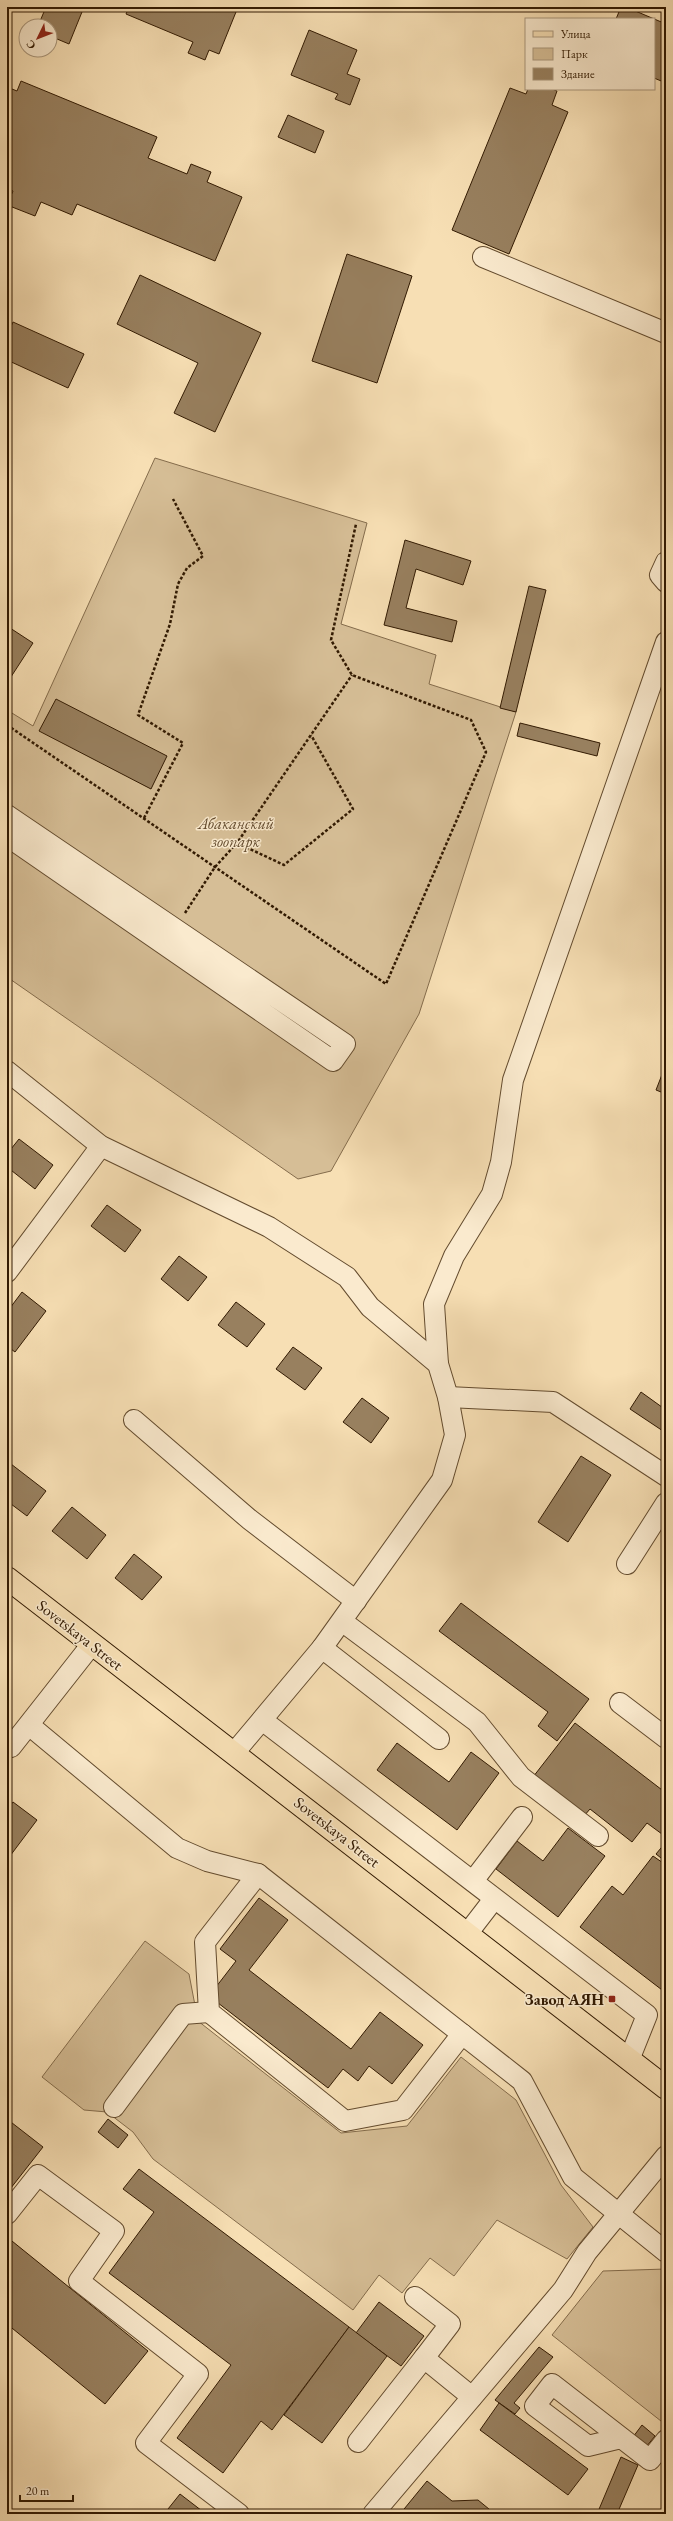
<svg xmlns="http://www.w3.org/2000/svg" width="673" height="2521" font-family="'EB Garamond',serif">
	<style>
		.green { fill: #d6be96; stroke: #846c4c }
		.building { fill: #98805f; stroke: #321a02 }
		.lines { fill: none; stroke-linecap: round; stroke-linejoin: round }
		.minor-casing { stroke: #634b2e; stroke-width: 22 }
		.major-casing { stroke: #321a02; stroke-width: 24 }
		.path { stroke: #321a02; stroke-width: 2.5; stroke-dasharray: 3 2; stroke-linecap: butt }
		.minor { stroke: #faeace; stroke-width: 20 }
		.major { stroke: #f7dfb4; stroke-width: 22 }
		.poi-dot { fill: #8f2418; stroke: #faeace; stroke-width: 1.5 }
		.labels { text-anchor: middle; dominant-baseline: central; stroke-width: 3; stroke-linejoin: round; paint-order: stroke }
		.park-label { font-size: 16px; font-style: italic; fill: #634b2e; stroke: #faeace }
		.street-label { font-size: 16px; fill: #321a02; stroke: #faeace }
		.poi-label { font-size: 16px; font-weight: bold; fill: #321a02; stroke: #faeace; text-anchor: end }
	</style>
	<rect width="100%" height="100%" fill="#f7dfb4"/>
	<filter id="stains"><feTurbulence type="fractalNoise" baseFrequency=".005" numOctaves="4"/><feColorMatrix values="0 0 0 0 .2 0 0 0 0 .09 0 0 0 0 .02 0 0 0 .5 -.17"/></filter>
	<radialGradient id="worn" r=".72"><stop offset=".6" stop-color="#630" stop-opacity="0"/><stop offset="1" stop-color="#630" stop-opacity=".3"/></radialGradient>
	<g class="green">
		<polygon points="155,458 367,523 341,624 436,655 429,684 516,712 419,1014 331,1171 298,1179 7,977 7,710 33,726"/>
		<polygon points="145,1941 189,1974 198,2021 341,2133 407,2126 461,2057 516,2100 561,2185 593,2227 567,2259 497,2220 454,2276 430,2258 402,2293 379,2275 353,2310 153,2159 133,2132 107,2112 84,2110 42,2077"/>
		<polygon points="666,2269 666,2425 552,2335 603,2271"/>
	</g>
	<g class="building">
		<polygon points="46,7 84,7 69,44 50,36 50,26 38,26"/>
		<polygon points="129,7 238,7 219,54 209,50 205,60 188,53 193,42 126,14"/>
		<polygon points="621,7 626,7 666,24 666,83 654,78 654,19 616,19"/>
		<polygon points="309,30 357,50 347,74 360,79 350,105 335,99 338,94 291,75"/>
		<polygon points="21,81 157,137 148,158 187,174 191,164 211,172 207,182 242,197 215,261 77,204 72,215 41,202 35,216 7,205 13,191 7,188 7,87 17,91"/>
		<polygon points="510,88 526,94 528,89 552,89 557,91 552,105 568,112 509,254 452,230"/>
		<polygon points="288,115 324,131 315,153 278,137"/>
		<polygon points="347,254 412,276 377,383 312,361"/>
		<polygon points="140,275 261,333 215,432 174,413 198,363 117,324"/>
		<polygon points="13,322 84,354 68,388 7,360 7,336"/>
		<polygon points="405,540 471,561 463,585 416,569 406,608 457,621 452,642 384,625"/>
		<polygon points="529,586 546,590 516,712 500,708"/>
		<polygon points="7,626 33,643 7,683"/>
		<polygon points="56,699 167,756 151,789 39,731"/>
		<polygon points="520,723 600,743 597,756 517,736"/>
		<polygon points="663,1072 666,1074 666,1094 656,1090"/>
		<polygon points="19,1139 53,1165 35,1189 7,1167 7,1154"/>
		<polygon points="107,1205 141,1230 125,1252 91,1226"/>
		<polygon points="179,1256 207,1277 188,1301 161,1279"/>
		<polygon points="22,1292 46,1311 15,1352 7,1346 7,1312"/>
		<polygon points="236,1302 265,1324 247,1347 218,1325"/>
		<polygon points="293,1347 322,1368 305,1390 276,1369"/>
		<polygon points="641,1392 666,1410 666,1433 630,1409"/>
		<polygon points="362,1398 389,1418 371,1443 343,1422"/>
		<polygon points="581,1456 611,1475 568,1542 538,1522"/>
		<polygon points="11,1464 46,1491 27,1516 7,1501 7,1469"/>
		<polygon points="72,1507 106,1535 87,1559 52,1531"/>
		<polygon points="134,1554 162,1577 142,1600 115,1578"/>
		<polygon points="461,1603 589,1699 557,1741 538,1726 548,1712 439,1631"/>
		<polygon points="575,1723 666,1793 666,1837 647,1823 632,1842 590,1809 584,1816 533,1777"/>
		<polygon points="397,1743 449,1782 471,1752 499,1773 457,1830 377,1770"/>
		<polygon points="13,1802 37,1820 7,1860 7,1810"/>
		<polygon points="568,1828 605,1856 558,1917 496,1869 517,1841 543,1861"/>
		<polygon points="666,1842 666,1862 656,1854"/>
		<polygon points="653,1856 666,1865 666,1993 580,1927 612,1886 623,1895"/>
		<polygon points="259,1898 288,1920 249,1970 351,2049 380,2012 423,2045 392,2084 369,2066 358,2081 343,2069 328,2088 209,1996 236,1961 220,1949"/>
		<polygon points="7,2119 43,2147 7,2193"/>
		<polygon points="108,2119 128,2135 118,2148 98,2132"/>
		<polygon points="139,2169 349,2327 272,2430 261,2421 223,2473 177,2438 231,2365 109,2273 154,2212 123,2189"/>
		<polygon points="7,2237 148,2351 105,2404 7,2324"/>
		<polygon points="379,2302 424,2336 401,2366 356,2333"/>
		<polygon points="349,2327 387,2356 322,2443 284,2415"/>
		<polygon points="539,2347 553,2357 514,2403 520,2408 515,2414 495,2400"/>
		<polygon points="499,2403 588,2469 568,2495 480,2430"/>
		<polygon points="642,2425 655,2436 646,2447 633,2437"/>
		<polygon points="621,2457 638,2465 617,2514 597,2514"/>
		<polygon points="427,2481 452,2501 478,2500 495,2514 400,2514"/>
		<polygon points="180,2494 206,2514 164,2514"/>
	</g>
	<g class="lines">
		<g class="minor-casing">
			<g id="minor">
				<polyline points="483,257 666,333"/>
				<polyline points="666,562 660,575 666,582"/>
				<polyline points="7,815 345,1044 333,1061 7,836"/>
				<polyline points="7,1071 101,1146 269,1227 347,1277 370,1307 438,1364 448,1397 455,1435 442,1480 322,1648"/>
				<polyline points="7,1272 101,1146"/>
				<polyline points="438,1364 434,1304 454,1256 492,1194 501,1162 513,1080 666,642"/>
				<polyline points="448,1397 553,1402 666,1476"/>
				<polyline points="134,1420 249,1519 356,1601"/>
				<polyline points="627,1564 666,1503"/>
				<polyline points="343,1622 477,1722 521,1777 598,1836"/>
				<polyline points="620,1703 666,1738"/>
				<polyline points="262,1720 647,2015 629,2060"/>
				<polyline points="29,1725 177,1848 207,1861 258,1874 522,2081 573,2177 666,2252"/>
				<polyline points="7,1745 11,1747 92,1644"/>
				<polyline points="234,1753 322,1648 439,1739"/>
				<polyline points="258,1874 205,1942 209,2012 345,2121 403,2110 462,2034"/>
				<polyline points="473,1881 522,1817"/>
				<polyline points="467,1934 494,1899"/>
				<polyline points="114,2107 183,2014 209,2012"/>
				<polyline points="7,2214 38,2175 114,2231 79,2281 198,2374 146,2443 239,2514"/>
				<polyline points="415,2297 450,2324 424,2358"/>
				<polyline points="621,2438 588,2446 535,2406 552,2384 650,2460 666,2440"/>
				<polyline points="358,2442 424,2358 472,2397"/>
				<polyline points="373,2514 563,2290 587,2252 666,2156"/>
			</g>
		</g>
		<g class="major-casing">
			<polyline id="major" points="7,1578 666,2088"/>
		</g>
		<g class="path">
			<polyline points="7,725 386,984 486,752 471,720 352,675 331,640 356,524"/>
			<polyline points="144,818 183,743 138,715 170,624 178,584 187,568 203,556 173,499"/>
			<polyline points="237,843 284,865 353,809 311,735"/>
			<polyline points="185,913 215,867 237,843 352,675"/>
		</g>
		<use href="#minor" class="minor"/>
		<use href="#major" class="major"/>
	</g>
	<rect class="poi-dot" x="608" y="1995" width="8" height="8" rx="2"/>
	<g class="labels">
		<g class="park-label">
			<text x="236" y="823">Абаканский<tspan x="236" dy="18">зоопарк</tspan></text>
		</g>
		<g class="street-label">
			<text transform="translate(80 1635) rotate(38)">Sovetskaya Street</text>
			<text transform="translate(337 1832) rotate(38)">Sovetskaya Street</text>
		</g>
		<g class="poi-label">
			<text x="604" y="1999">Завод АЯН</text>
		</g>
	</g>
	<rect width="673" height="2521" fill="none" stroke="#f7dfb4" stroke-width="24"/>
	<rect x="8" y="8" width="657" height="2505" fill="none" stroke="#321a02" stroke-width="2"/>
	<rect x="12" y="12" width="649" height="2497" fill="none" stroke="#321a02"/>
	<rect x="525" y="18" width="130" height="72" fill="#faeace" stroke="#aa977c"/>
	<rect x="533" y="31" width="20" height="6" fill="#f7dfb4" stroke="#aa977c"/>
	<text x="561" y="38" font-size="12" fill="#321a02">Улица</text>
	<rect x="533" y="48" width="20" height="12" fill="#d6be96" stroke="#aa977c"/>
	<text x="561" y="58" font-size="12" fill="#321a02">Парк</text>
	<rect x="533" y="68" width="20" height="12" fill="#98805f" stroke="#aa977c"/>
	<text x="561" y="78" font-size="12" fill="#321a02">Здание</text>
	<g transform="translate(38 38) rotate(227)"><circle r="19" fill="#faeace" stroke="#aa977c"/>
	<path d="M0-3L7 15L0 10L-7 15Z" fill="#8f2418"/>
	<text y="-6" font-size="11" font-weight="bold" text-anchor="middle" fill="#321a02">С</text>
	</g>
	<path d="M20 2495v6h53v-6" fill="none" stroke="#321a02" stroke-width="2"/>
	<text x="26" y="2495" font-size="12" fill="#321a02" stroke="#faeace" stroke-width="3" paint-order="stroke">20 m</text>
	<rect width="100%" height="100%" filter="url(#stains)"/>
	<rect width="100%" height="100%" fill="url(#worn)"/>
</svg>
